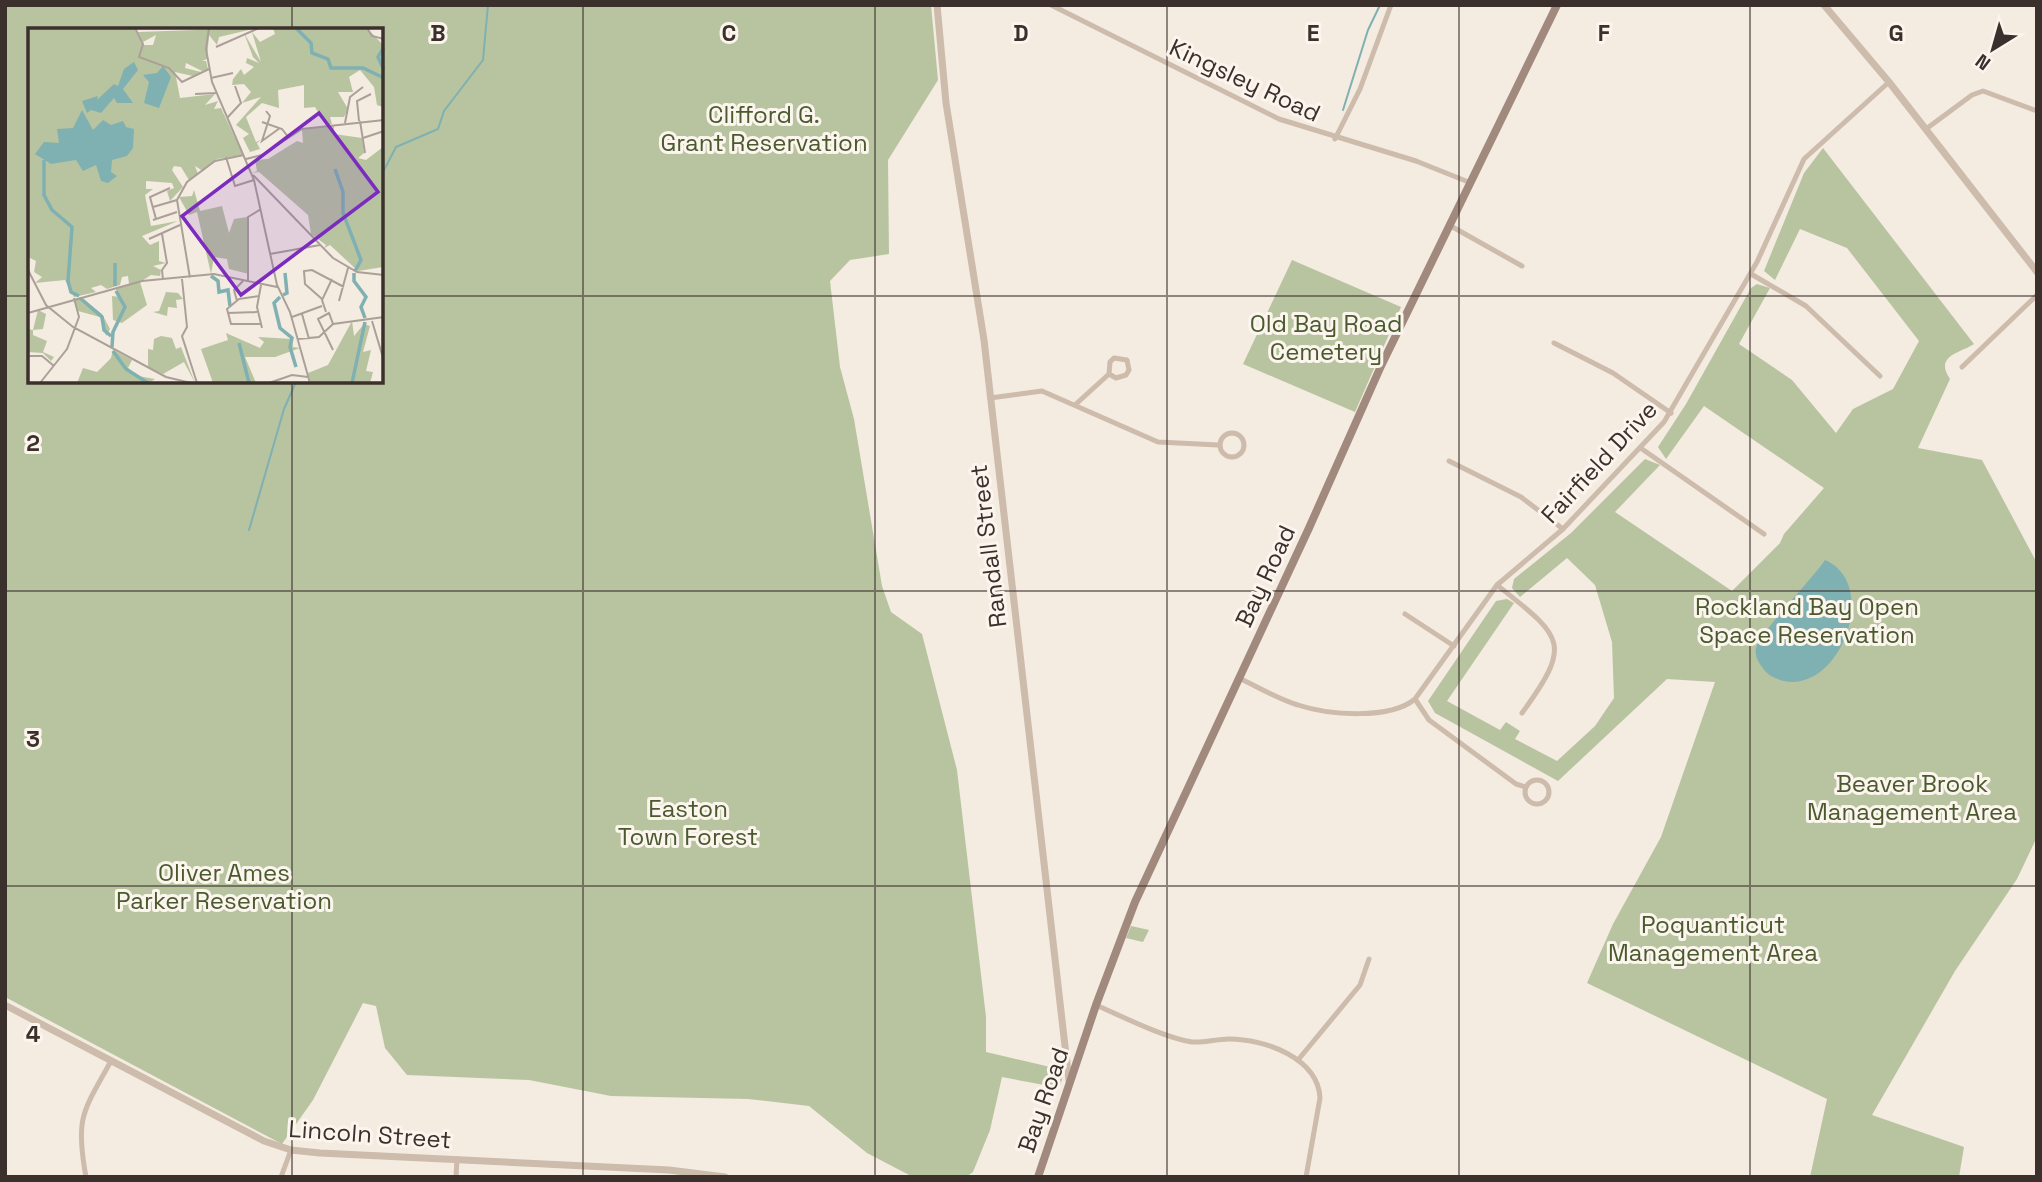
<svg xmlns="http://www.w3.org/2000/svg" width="2042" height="1182" font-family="'Space Grotesk',sans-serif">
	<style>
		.green { fill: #b8c4a0; fill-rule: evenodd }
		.water { fill: #7fb0b2 }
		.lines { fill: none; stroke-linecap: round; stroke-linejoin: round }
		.stream { stroke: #7fb0b2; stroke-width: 2 }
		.minor { stroke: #cdbbac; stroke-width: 5 }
		.tertiary { stroke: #cdbbac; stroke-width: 7 }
		.secondary { stroke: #a18a7d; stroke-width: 8 }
		.grid { fill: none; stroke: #3b302b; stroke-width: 2; stroke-opacity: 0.55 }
		.labels { text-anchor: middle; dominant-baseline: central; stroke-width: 6; stroke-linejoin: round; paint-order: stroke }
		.street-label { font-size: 24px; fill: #3b302b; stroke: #fbf5ee }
		.park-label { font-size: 24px; fill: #4a5a2e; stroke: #fbf5ee }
		.inset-river { fill: none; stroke: #7fb0b2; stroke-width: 3.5 }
		.inset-road { fill: none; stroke: #aaa098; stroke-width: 2 }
		.view { fill: #7b2cbf; fill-opacity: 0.15; stroke: #7b2cbf; stroke-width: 3.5 }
		.inset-edge { fill: none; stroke: #3b302b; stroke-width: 3.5 }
		.grid-label { font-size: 23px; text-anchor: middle; font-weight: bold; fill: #3b302b; stroke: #fbf5ee; stroke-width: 6; stroke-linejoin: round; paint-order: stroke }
	</style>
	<rect width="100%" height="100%" fill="#f4ebe1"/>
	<g class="green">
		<path d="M 5,5 L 931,5 L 938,80 L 888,160 L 889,254 L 850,260 L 830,281 L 840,367 L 854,419 L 882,586 L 891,612 L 922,634 L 957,770 L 986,1017 L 986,1052 L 1059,1069 L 1058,1072 L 1064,1073 L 1060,1086 L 1055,1087 L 1002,1077 L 990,1130 L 973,1172 L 966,1177 L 913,1177 L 867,1153 L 809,1106 L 748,1099 L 611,1096 L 529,1080 L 407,1075 L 385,1048 L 376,1006 L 363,1003 L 313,1100 L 282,1144 L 5,997 ZM 30,30 L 382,30 L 382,382 L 30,382 Z"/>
		<path d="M 1823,148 L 1974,344 C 1960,353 1934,356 1950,379 L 1918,448 L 1982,460 L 2037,563 L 2037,837 L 2017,879 L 1955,971 L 1872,1115 L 1964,1147 L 1959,1177 L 1810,1177 L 1827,1099 L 1587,983 L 1613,924 L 1661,837 L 1715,682 L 1667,679 L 1558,781 L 1435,713 L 1428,701 L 1496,601 L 1507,599 L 1514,603 L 1447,701 L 1500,730 L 1506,722 L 1520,731 L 1515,739 L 1557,761 L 1595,726 L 1614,698 L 1612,642 L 1595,585 L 1567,558 L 1520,597 L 1512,588 L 1514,579 L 1571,533 L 1645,459 L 1660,465 L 1615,512 L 1732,591 L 1780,543 L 1784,534 L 1824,488 L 1704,406 L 1666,459 L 1658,447 L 1686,404 L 1751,288 L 1757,284 L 1770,288 L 1739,344 L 1792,380 L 1836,433 L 1853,409 L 1893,389 L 1919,341 L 1847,248 L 1800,229 L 1775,280 L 1764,271 L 1804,173 Z"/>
		<polygon points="1292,260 1401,307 1355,412 1243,364"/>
		<polygon points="1131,926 1149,930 1143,942 1126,938"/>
	</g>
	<path class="water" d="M 1825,560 C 1881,584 1840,693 1784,681 C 1777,679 1771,677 1766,672 C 1760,665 1754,657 1756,648 C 1761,631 1811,581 1825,560 Z"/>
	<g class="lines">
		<g class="stream">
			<polyline points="1343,110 1368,30 1380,5"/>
			<polyline points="382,174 396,147 438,129 444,111 483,60 488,5"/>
			<polyline points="249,530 284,409 296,382"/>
		</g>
		<g class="minor">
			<polyline points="1051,5 1279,119 1416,161 1471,183"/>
			<polyline points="1926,129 1972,95 1983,91 2037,111"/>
			<polyline points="1335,139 1360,89 1391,5"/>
			<polyline points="1449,225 1522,266"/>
			<polyline points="1751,274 1806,306 1880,376"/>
			<polyline points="1554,343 1613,373 1671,413"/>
			<polyline points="1962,367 2037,295"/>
			<polyline points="990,398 1042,391 1158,442 1218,445"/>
			<polyline points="1076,404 1109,374 1116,378 1126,375 1129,370 1127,360 1114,358 1110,362 1109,374"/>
			<circle cx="1232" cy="445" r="12"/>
			<polyline points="1642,449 1764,534"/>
			<polyline points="1449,461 1521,497 1563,529"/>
			<path d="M 1497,585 C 1562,637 1574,642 1522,713"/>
			<polyline points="1405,614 1454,646"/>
			<path d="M 1239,678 C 1258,687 1278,699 1298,705 C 1328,715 1390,720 1415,699 L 1497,585 L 1563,529 L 1664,422 L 1757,262 L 1804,159 L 1889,82"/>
			<polyline points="1415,699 1429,720 1516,784 1526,787"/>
			<circle cx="1537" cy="792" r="12"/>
			<path d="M 1096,1005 C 1121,1016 1165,1038 1192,1042 C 1204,1043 1217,1039 1229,1039 C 1265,1039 1318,1058 1320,1098 L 1306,1177"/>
			<polyline points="1298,1060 1360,985 1369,959"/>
			<path d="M 86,1177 C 75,1117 83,1112 111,1061"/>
			<polyline points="281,1177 291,1150"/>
			<polyline points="456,1177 457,1159"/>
		</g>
		<g class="tertiary">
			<polyline points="937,5 946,103 984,340 1069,1081"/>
			<polyline points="1824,5 1889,82 2037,272"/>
			<polyline points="5,1005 264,1141 291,1150 320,1153 669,1170 725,1177"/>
		</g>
		<polyline class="secondary" points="1038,1177 1096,1005 1135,902 1309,528 1381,366 1557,5"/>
	</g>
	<path class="grid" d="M 292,5 L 292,30M 583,5 L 583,1177M 875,5 L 875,1177M 1167,5 L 1167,1177M 1459,5 L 1459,1177M 1750,5 L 1750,1177M 5,296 L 30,296M 382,296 L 2037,296M 292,382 L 292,1177M 5,591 L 2037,591M 5,886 L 2037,886"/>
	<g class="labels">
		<g class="street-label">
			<text transform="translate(1245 80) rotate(25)">Kingsley Road</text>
			<text transform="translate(1599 462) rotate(-47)">Fairfield Drive</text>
			<text transform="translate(988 546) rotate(-97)">Randall Street</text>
			<text transform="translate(1265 576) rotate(-65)">Bay Road</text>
			<text transform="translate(1043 1100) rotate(-71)">Bay Road</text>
			<text transform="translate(370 1134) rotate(4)">Lincoln Street</text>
		</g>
		<g class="park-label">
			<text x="764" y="114">Clifford G.<tspan x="764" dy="28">Grant Reservation</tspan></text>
			<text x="1326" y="323">Old Bay Road<tspan x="1326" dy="28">Cemetery</tspan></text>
			<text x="1807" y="606">Rockland Bay Open<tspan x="1807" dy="28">Space Reservation</tspan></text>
			<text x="1912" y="783">Beaver Brook<tspan x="1912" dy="28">Management Area</tspan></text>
			<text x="688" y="808">Easton<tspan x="688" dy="28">Town Forest</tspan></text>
			<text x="224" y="872">Oliver Ames<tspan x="224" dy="28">Parker Reservation</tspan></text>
			<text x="1713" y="924">Poquanticut<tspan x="1713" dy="28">Management Area</tspan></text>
		</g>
	</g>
	<g transform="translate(28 28)">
		<rect width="355" height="355" fill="#f4ebe1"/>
		<path d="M 0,0 L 106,0 L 115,17 L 125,17 L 128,7 L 115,14 L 110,4 L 229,0 L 191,9 L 189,17 L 181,7 L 179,31 L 174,33 L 178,33 L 180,41 L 174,43 L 158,35 L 157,40 L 173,44 L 165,48 L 147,44 L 152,70 L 187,66 L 177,77 L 190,73 L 186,81 L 193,80 L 215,127 L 189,131 L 175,143 L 167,138 L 170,146 L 161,152 L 153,139 L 146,138 L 144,142 L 155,159 L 142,173 L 139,163 L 146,160 L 144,155 L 118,153 L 118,161 L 125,161 L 117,167 L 123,198 L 150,193 L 114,208 L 122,217 L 131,213 L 131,233 L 138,235 L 125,238 L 133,242 L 132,248 L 123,247 L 112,254 L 119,277 L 94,295 L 85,292 L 84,268 L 92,269 L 87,260 L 101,256 L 100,248 L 94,249 L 92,257 L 79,261 L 73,257 L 63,260 L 68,264 L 46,269 L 37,252 L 7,255 L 14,249 L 6,244 L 8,233 L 0,229 ZM 245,0 L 339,0 L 355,17 L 355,79 L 349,77 L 346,59 L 332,42 L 321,49 L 325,64 L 310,64 L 320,81 L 316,89 L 302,89 L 304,96 L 298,97 L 287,79 L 276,80 L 276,57 L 250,62 L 251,80 L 234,75 L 218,89 L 228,114 L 233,112 L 229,115 L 232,121 L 222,124 L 215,110 L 221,106 L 208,97 L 233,69 L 214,75 L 223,64 L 216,56 L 204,57 L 205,51 L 213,41 L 216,47 L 226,39 L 218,35 L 219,30 L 231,35 L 225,29 L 216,5 L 233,34 L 224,4 L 232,14 L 247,6 ZM 306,97 L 306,106 L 334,110 L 336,125 L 330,130 L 338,132 L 355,119 L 355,239 L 330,243 L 302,217 L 296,220 L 298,217 L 283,206 L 280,187 L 231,144 L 224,145 L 229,143 L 227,132 L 240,131 L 269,113 L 275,115 L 274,102 ZM 166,162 L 172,183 L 194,178 L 201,205 L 206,191 L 219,189 L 221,246 L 201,241 L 199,231 L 186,229 L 183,246 L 169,184 L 161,187 L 151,169 L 164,168 ZM 138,264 L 150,265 L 155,271 L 148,272 L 149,280 L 140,279 L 139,288 L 125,284 L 131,283 ZM 53,269 L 74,286 L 82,301 L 78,308 L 72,289 L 50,283 L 47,271 ZM 10,282 L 18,286 L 15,301 L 5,302 L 5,307 L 19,313 L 15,324 L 26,329 L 23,333 L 15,325 L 0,324 L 0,301 L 5,302 ZM 324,293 L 326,308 L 336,296 L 342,298 L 335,324 L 343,322 L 338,343 L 345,344 L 342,355 L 283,355 L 280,345 L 300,337 ZM 198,305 L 232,320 L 236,314 L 230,309 L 264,311 L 265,319 L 272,320 L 247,329 L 217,329 L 228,355 L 185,355 L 173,321 L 200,312 ZM 133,308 L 144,310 L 148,321 L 153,319 L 167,355 L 156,334 L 135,346 L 120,339 L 120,321 L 125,322 L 126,311 ZM 85,322 L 104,332 L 100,340 L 110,348 L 127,351 L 121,355 L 49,355 L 55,340 L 69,344 L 83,330 Z" fill="#b8c4a0"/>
		<path d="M 106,34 L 110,42 L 95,61 L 105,75 L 89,75 L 86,70 L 73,85 L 63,82 L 59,85 L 54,73 L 70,68 L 69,72 L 86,56 L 90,58 L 96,41 ZM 135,38 L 143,49 L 131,80 L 116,75 L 121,54 L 115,47 L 129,45 ZM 54,82 L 65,102 L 75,92 L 83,97 L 95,93 L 98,99 L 106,101 L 105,120 L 99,128 L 84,132 L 83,144 L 89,148 L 80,155 L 73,153 L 68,137 L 55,143 L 48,132 L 23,136 L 7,126 L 16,114 L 31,115 L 29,101 L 45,100 Z" fill="#7fb0b2"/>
		<path class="inset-river" d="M 268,0 L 283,15 L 284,25 L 300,31 L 303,40 L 335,40 L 356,50M 356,19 L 350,29 L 356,42M 16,132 L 16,167 L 24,182 L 44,199 L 40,253 L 43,264 L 51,268M 307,141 L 315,164 L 315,185 L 333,232 L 327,243M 87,235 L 87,258M 326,245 L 326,253 L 338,269 L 333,279 L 337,290M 183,248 L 190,253 L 191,264 L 200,262 L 202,278M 255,267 L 259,265 L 257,245M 252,269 L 246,275 L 252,300 L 264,310 L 262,319 L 268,339M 52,270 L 74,289 L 76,302 L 83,308M 211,315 L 221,355M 84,319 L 85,304 L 97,279 L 88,263M 85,323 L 98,341 L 120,355M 324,355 L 337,294"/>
		<path class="inset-road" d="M 107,0 L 115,16 L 111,29 L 141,40 L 154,54 L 181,41M 181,0 L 178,21 L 184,54 L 226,152 L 249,257 L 262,284 L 282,355M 339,0 L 344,8 L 356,11M 188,19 L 231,0M 183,50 L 205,45M 167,66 L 188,65M 238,83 L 242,88 L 234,113 L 252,100M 199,90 L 213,75 L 207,58M 331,93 L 329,73 L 343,66M 332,93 L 337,125M 234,94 L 254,101 L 261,110M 317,95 L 322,69 L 335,59M 335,110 L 356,103M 198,129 L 207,158 L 226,152M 218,131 L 234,127 L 274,101 L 356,92M 225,147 L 305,230 L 329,244 L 356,247M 125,179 L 149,172M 128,191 L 122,169 L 142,160M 125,192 L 149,184M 134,206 L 139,235 L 134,242 L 135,252M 121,211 L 152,197M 242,226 L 292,217M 0,242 L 18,277 L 45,299 L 138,349 L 163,355M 162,250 L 149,172 L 159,154 L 187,133 L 216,127M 154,251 L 159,299 L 154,308 L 169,355M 220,254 L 220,189 L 233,181M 233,257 L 229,279 L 234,300M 231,268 L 211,271 L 199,281 L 203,296 L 233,296M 294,271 L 277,256 L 276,243 L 284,242 L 316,259M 209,273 L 206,262 L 215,253M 311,273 L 320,240M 298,284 L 294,272 L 304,251M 0,285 L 114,253 L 186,246 L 249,259M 200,285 L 229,284M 274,286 L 281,311M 264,289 L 294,278M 344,293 L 356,333M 305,296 L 301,285 L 290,291 L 305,322M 270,311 L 291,309 L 305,296 L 356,289M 0,328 L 14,328 L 26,338M 12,355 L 39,321 L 51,289 L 46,270M 241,355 L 264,347 L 280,349"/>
		<path class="view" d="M 291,85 L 350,164 L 213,267 L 154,188 Z"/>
		<rect width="355" height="355" class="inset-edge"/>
	</g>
	<g class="grid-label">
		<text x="438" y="41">B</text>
		<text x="729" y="41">C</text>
		<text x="1021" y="41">D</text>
		<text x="1313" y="41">E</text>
		<text x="1604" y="41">F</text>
		<text x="1896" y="41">G</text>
		<text x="33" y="451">2</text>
		<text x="33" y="747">3</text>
		<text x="33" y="1042">4</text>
	</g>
	<rect width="2042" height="1182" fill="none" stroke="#3b302b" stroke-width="14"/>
	<g transform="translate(1993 49) rotate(217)" stroke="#fbf5ee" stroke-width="5" paint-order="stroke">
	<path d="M0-5L12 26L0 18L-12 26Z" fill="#3b302b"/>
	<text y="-10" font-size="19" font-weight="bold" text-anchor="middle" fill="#3b302b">N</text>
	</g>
</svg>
